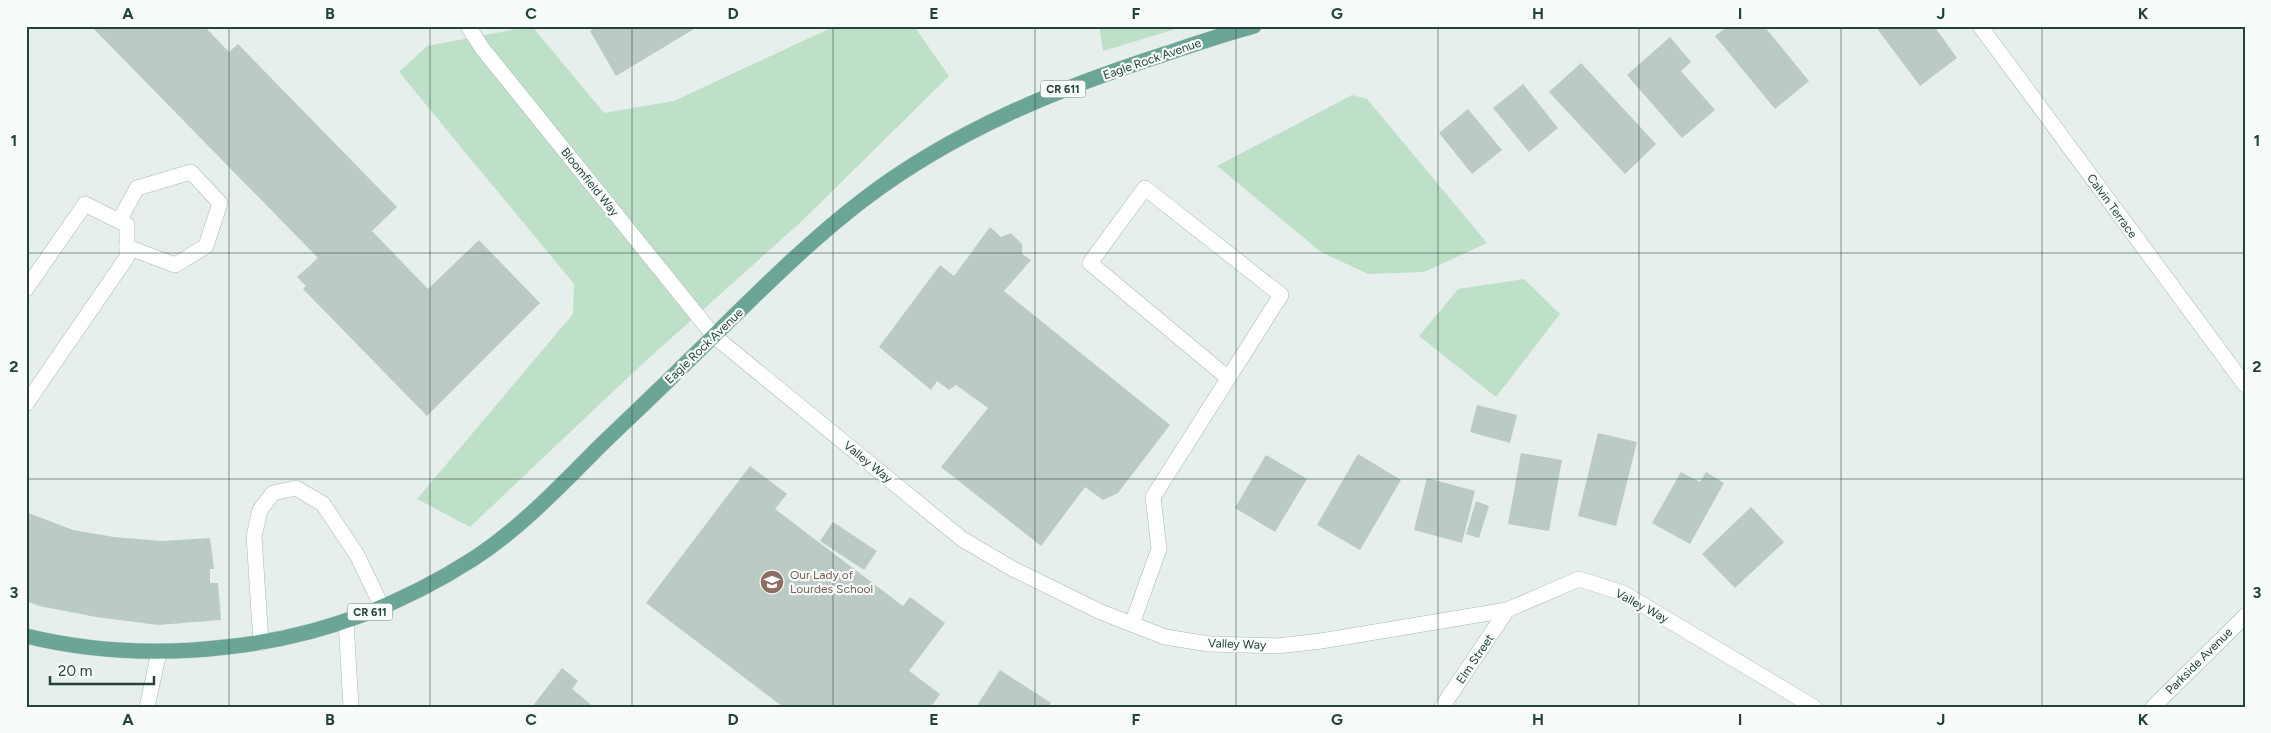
<svg xmlns="http://www.w3.org/2000/svg" width="2271" height="733" font-family="Figtree,sans-serif">
	<style>
		.green { fill: #bfe0c8 }
		.building { fill: #bbcac4 }
		.lines { fill: none; stroke-linecap: round; stroke-linejoin: round }
		.minor-casing { stroke: #a8b8b2; stroke-width: 16 }
		.major-casing { stroke: #c2cac8; stroke-width: 16 }
		.minor { stroke: #fff; stroke-width: 15 }
		.major { stroke: #6aa596; stroke-width: 15 }
		.grid { fill: none; stroke: #24423a; stroke-width: 1; stroke-opacity: 0.55 }
		.labels { text-anchor: middle; dominant-baseline: central; stroke-width: 4.5; stroke-linejoin: round; paint-order: stroke }
		.shield { fill: #f7fbf9; stroke: #637a73; stroke-width: 1 }
		.shield-label { font-size: 11px; font-weight: bold; fill: #24423a }
		.street-label { font-size: 12px; fill: #24423a; stroke: #f7fbf9 }
		.education-label { font-size: 12px; fill: #785e54; stroke: #f7fbf9; text-anchor: start }
		.neatline { fill: none; stroke: #24423a; stroke-width: 2 }
		.grid-label { font-size: 16px; text-anchor: middle; font-weight: bold; fill: #24423a }
	</style>
	<rect width="100%" height="100%" fill="#e6efeb"/>
	<g class="green">
		<polygon points="532,26 604,113 674,101 835,26 914,26 949,76 804,219 639,367 470,527 417,499 573,314 574,284 399,72 427,46"/>
		<polygon points="1099,26 1186,26 1103,51"/>
		<polygon points="1352,95 1367,99 1487,243 1424,272 1368,274 1321,252 1217,166"/>
		<polygon points="1524,279 1560,314 1496,397 1419,336 1458,289"/>
	</g>
	<g class="building">
		<polygon points="91,26 204,26 229,52 238,44 397,207 372,231 428,289 479,240 540,303 427,416 303,289 306,286 297,277 318,258"/>
		<polygon points="597,26 699,26 616,76 590,31"/>
		<polygon points="1728,26 1764,26 1809,81 1775,109 1715,36"/>
		<polygon points="1875,26 1934,26 1957,58 1920,86"/>
		<polygon points="1670,37 1691,62 1681,71 1715,110 1682,138 1627,75"/>
		<polygon points="1581,63 1656,144 1625,174 1549,92"/>
		<polygon points="1523,84 1558,128 1529,152 1493,108"/>
		<polygon points="1468,109 1502,150 1472,174 1439,133"/>
		<polygon points="990,227 1001,237 1011,233 1022,244 1022,254 1031,260 1004,291 1170,425 1118,493 1103,500 1085,487 1041,546 941,467 988,408 956,385 949,390 937,381 931,390 879,347 940,265 954,276"/>
		<polygon points="1477,405 1517,415 1510,443 1470,432"/>
		<polygon points="1598,433 1637,442 1616,526 1578,516"/>
		<polygon points="1521,453 1562,460 1549,531 1508,524"/>
		<polygon points="1358,454 1401,480 1360,550 1317,525"/>
		<polygon points="1266,455 1307,479 1275,532 1235,508"/>
		<polygon points="750,466 787,494 775,509 903,606 910,597 945,623 909,671 940,694 931,707 783,707 646,603"/>
		<polygon points="1681,472 1700,482 1706,472 1724,483 1690,544 1652,523"/>
		<polygon points="1427,478 1475,491 1462,543 1414,530"/>
		<polygon points="1476,501 1489,506 1479,538 1466,534"/>
		<polygon points="1751,507 1784,542 1735,588 1702,554"/>
		<polygon points="26,512 73,530 114,537 162,541 210,538 214,569 210,569 210,583 218,583 221,620 158,625 96,617 39,606 26,601"/>
		<polygon points="833,522 877,551 864,570 820,541"/>
		<polygon points="562,668 578,681 572,689 594,707 532,707"/>
		<polygon points="1000,670 1051,703 1048,707 976,707"/>
	</g>
	<g class="lines">
		<g class="minor-casing">
			<g id="minor">
				<polyline points="468,26 482,48 714,336 962,539 1013,569 1101,612 1165,637 1209,644 1277,646 1321,641 1507,610 1579,579 1623,593 1814,707"/>
				<polyline points="1980,26 2245,385"/>
				<polyline points="119,221 137,188 191,172 220,203 206,246 175,265 127,247"/>
				<polyline points="26,289 85,204 127,225 127,257 26,404"/>
				<polyline points="346,621 351,707"/>
				<polyline points="1132,624 1159,549 1153,497 1281,295 1145,188 1090,263 1228,378"/>
				<polyline points="261,643 254,536 260,510 273,493 296,488 323,504 357,555 382,607"/>
				<polyline points="147,707 159,652"/>
				<polyline points="1442,707 1507,610"/>
				<polyline points="2153,707 2245,616"/>
			</g>
		</g>
		<g class="major-casing">
			<path id="major" d="M 26,636 C 92,652 159,655 226,647 C 314,638 398,607 473,559 C 521,528 561,485 601,445 C 629,418 657,392 684,365 C 742,309 799,249 863,200 C 953,131 1059,88 1165,54 C 1195,44 1224,34 1254,26"/>
		</g>
		<use href="#minor" class="minor"/>
		<use href="#major" class="major"/>
	</g>
	<path class="grid" d="M 229,26 L 229,707M 430,26 L 430,707M 632,26 L 632,707M 833,26 L 833,707M 1035,26 L 1035,707M 1236,26 L 1236,707M 1438,26 L 1438,707M 1639,26 L 1639,707M 1841,26 L 1841,707M 2042,26 L 2042,707M 26,253 L 2245,253M 26,479 L 2245,479"/>
	<defs>
		<g id="school-disc" transform="scale(1.25)"><circle r="9.5" fill="#8d6e63" stroke="#f7fbf9"/><path d="M0-5L7-2L0 1L-7-2ZM-4 1L0 2.5L4 1V4Q0 6-4 4Z" fill="#fff"/></g>
	</defs>
	<g fill-rule="evenodd">
		<use href="#school-disc" x="772" y="582"/>
	</g>
	<g class="labels">
		<g class="shield">
			<rect x="1040.5" y="80.5" width="45" height="17" rx="4"/>
			<rect x="347.5" y="603.5" width="45" height="17" rx="4"/>
		</g>
		<g class="shield-label">
			<text x="1063" y="89">CR 611</text>
			<text x="370" y="612">CR 611</text>
		</g>
		<g class="street-label">
			<text transform="translate(1152 59) rotate(-19)">Eagle Rock Avenue</text>
			<text transform="translate(590 182) rotate(51)">Bloomfield Way</text>
			<text transform="translate(2112 206) rotate(54)">Calvin Terrace</text>
			<text transform="translate(704 346) rotate(-44)">Eagle Rock Avenue</text>
			<text transform="translate(868 462) rotate(39)">Valley Way</text>
			<text transform="translate(1642 606) rotate(28)">Valley Way</text>
			<text transform="translate(1237 644) rotate(2)">Valley Way</text>
			<text transform="translate(1475 659) rotate(-56)">Elm Street</text>
			<text transform="translate(2199 661) rotate(-45)">Parkside Avenue</text>
		</g>
		<g class="education-label">
			<text x="790" y="575">Our Lady of<tspan x="790" dy="14">Lourdes School</tspan></text>
		</g>
	</g>
	<rect width="2271" height="733" fill="none" stroke="#f7fbf9" stroke-width="55"/>
	<path d="M50 676v8h104v-8" fill="none" stroke="#24423a" stroke-width="2.5"/>
	<text x="58" y="676" font-size="15" fill="#24423a" stroke="#f7fbf9" stroke-width="4" paint-order="stroke">20 m</text>
	<rect x="28" y="28" width="2216" height="678" class="neatline"/>
	<g class="grid-label">
		<text x="128" y="19">A</text>
		<text x="330" y="19">B</text>
		<text x="531" y="19">C</text>
		<text x="733" y="19">D</text>
		<text x="934" y="19">E</text>
		<text x="1136" y="19">F</text>
		<text x="1337" y="19">G</text>
		<text x="1538" y="19">H</text>
		<text x="1740" y="19">I</text>
		<text x="1941" y="19">J</text>
		<text x="2143" y="19">K</text>
		<text x="14" y="146">1</text>
		<text x="2257" y="146">1</text>
		<text x="14" y="372">2</text>
		<text x="2257" y="372">2</text>
		<text x="14" y="598">3</text>
		<text x="2257" y="598">3</text>
		<text x="128" y="725">A</text>
		<text x="330" y="725">B</text>
		<text x="531" y="725">C</text>
		<text x="733" y="725">D</text>
		<text x="934" y="725">E</text>
		<text x="1136" y="725">F</text>
		<text x="1337" y="725">G</text>
		<text x="1538" y="725">H</text>
		<text x="1740" y="725">I</text>
		<text x="1941" y="725">J</text>
		<text x="2143" y="725">K</text>
	</g>
</svg>
